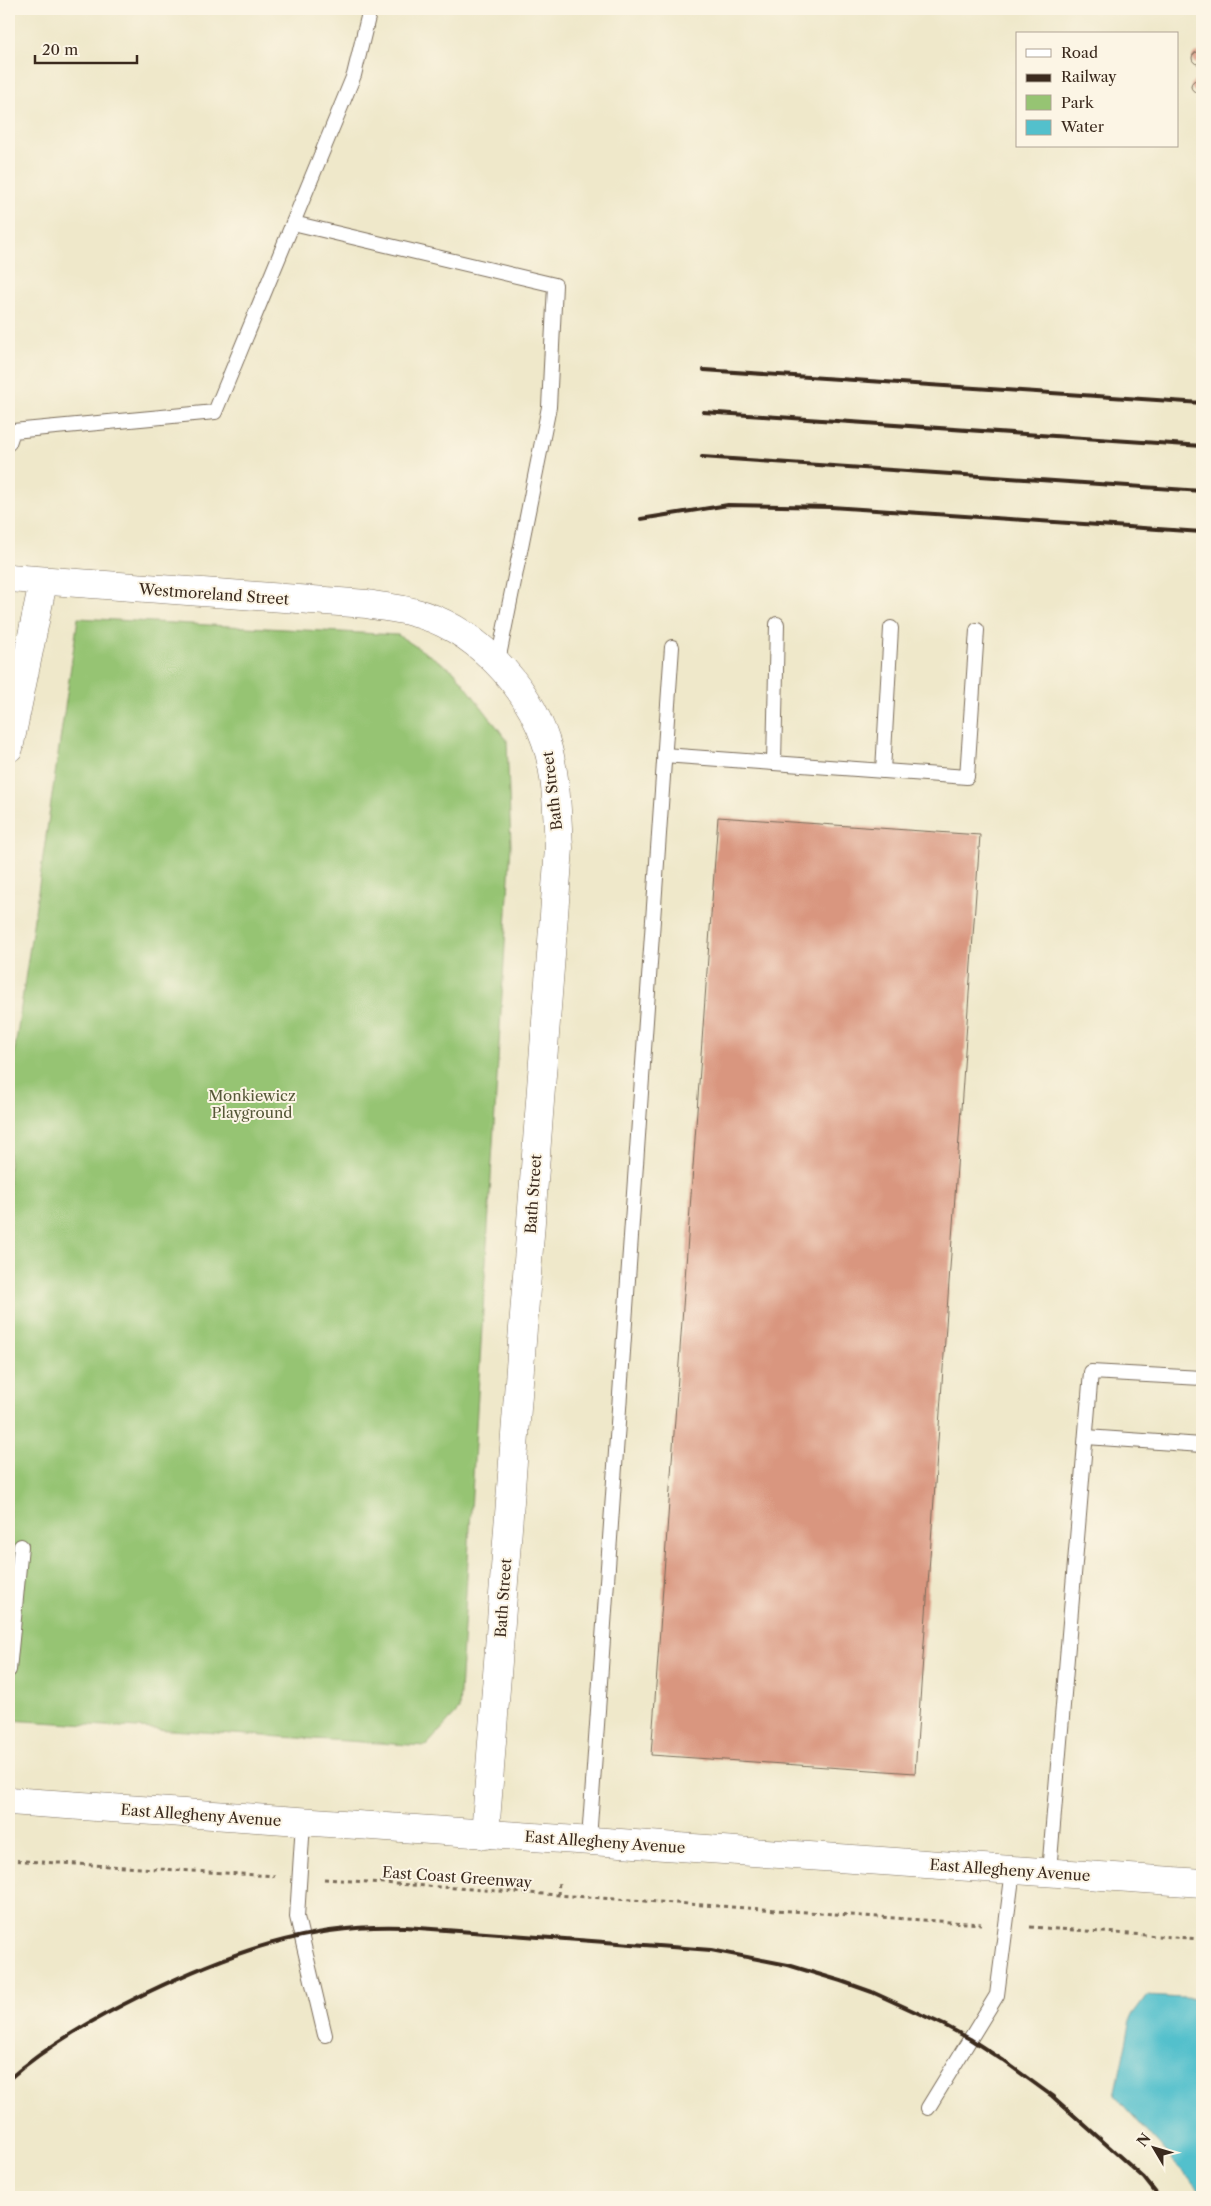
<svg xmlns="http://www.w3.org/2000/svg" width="1211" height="2206" font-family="'Libre Caslon Text',serif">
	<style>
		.green { fill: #96c473; stroke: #687748 }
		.water { fill: #53c0cc; stroke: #477575 }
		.building { fill: #d9967f }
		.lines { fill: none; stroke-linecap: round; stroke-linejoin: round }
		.service-casing { stroke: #7a6c5a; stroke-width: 16 }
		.tertiary-casing { stroke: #7a6c5a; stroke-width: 29 }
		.motorway-casing { stroke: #7a6c5a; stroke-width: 29 }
		.path { stroke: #7a6c5a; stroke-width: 3; stroke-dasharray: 4 4; stroke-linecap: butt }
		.service { stroke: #fff; stroke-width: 14 }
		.tertiary { stroke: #fff; stroke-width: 28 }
		.motorway { stroke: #fff; stroke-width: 28 }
		.rail { stroke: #3b2a1e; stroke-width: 4 }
		.labels { text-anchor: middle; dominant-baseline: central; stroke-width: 4; stroke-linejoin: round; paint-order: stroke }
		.street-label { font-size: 15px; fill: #3b2a1e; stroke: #fcf5e5 }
		.park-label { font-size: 15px; fill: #565838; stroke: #fcf5e5 }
	</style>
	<rect width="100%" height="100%" fill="#fcf5e5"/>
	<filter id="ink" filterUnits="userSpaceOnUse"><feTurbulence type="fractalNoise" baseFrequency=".02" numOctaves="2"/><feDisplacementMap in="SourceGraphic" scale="10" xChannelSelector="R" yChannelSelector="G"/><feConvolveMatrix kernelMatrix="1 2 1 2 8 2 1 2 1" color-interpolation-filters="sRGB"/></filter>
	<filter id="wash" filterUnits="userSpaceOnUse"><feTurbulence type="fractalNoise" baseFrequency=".0096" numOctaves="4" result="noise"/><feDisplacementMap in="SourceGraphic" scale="20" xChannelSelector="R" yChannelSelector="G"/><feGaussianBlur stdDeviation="1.12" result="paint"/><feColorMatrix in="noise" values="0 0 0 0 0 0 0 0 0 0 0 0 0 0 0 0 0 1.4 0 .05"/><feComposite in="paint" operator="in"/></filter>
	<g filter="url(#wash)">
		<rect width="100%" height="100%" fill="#efe8ca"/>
		<polygon class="green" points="78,618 398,635 454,671 507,740 511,845 459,1710 426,1746 9,1720 9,1089"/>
		<polygon class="water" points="1146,1996 1202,1999 1202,2193 1115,2096 1132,2015"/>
		<g id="blocks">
			<g class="building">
				<circle cx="1198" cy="58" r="6"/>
				<circle cx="1197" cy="86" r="6"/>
				<polygon points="718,817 980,835 915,1773 651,1755"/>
			</g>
		</g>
	</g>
	<g filter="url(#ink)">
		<use href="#blocks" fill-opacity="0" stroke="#7a6c5a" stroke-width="1"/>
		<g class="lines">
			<g class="service-casing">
				<g id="service">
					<polyline points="293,223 555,285 549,407 498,661"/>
					<polyline points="9,443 13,431 215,412 354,75 370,9"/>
					<polyline points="664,755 967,777 977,630"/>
					<polyline points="774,763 777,624"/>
					<polyline points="883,771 891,628"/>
					<polyline points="1086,1437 1202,1445"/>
					<polyline points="9,1670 21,1546"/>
					<polyline points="303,1822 297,1917 325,2035"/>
					<polyline points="589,1840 672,647"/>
					<polyline points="1049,1872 1091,1372 1202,1378"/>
					<polyline points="928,2108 997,1995 1013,1870"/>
				</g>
			</g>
			<g class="tertiary-casing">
				<g id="tertiary">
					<path d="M 9,578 L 367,604 C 382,607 398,608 412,612 C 473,626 527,684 546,742 C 557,776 557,813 559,848 L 485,1835"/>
					<polyline points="9,1801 1202,1883"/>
				</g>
			</g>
			<g class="motorway-casing">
				<polyline id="motorway" points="9,748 43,582"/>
			</g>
			<g class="path">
				<polyline points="9,1860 275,1876"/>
				<polyline points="324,1879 981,1924"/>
				<polyline points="558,1895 559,1881"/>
				<polyline points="1030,1927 1202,1939"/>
			</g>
			<use href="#service" class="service"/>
			<use href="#tertiary" class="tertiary"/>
			<use href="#motorway" class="motorway"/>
			<g class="rail">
				<polyline points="704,370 1202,403"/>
				<polyline points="703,412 1202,446"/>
				<polyline points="702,457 1202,491"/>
				<polyline points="641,519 728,505 831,507 1202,532"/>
				<path d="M 9,2079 C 49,2044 96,2018 144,1994 C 228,1953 310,1923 405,1927 L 711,1950 L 788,1965 L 841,1981 L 872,1992 L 944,2025 L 970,2039 L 1004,2061 L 1052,2096 L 1144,2178 L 1159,2197"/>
			</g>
		</g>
	</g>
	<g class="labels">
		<g class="street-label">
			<text transform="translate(214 594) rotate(4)">Westmoreland Street</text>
			<text transform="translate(552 791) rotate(-97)">Bath Street</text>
			<text transform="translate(533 1194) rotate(-86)">Bath Street</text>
			<text transform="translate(503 1598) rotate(-86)">Bath Street</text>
			<text transform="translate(201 1815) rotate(4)">East Allegheny Avenue</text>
			<text transform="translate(605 1842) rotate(4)">East Allegheny Avenue</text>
			<text transform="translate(1010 1870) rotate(4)">East Allegheny Avenue</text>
			<text transform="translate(457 1877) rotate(4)">East Coast Greenway</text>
		</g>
		<g class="park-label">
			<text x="252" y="1095">Monkiewicz<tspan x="252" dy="17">Playground</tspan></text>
		</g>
	</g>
	<rect width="1211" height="2206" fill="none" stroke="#fcf5e5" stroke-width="30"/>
	<rect x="1016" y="32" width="162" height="115" fill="#fcf5e5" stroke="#afa495"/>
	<rect x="1026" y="49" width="25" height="8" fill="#ffffff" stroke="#afa495"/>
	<text x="1061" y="58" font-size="15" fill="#3b2a1e">Road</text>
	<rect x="1026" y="74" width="25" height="8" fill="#3b2a1e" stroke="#afa495"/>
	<text x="1061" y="82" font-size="15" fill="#3b2a1e">Railway</text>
	<rect x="1026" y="95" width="25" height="15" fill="#96c473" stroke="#afa495"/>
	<text x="1061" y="108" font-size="15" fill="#3b2a1e">Park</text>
	<rect x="1026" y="120" width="25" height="15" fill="#53c0cc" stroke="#afa495"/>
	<text x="1061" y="132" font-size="15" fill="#3b2a1e">Water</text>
	<g transform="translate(1154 2148) rotate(308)" stroke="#fcf5e5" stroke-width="4" paint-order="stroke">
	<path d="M0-4L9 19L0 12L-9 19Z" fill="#3b2a1e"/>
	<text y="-8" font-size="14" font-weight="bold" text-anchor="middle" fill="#3b2a1e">N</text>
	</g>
	<path d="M35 55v8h102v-8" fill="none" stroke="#3b2a1e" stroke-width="2.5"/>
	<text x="42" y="55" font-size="15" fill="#3b2a1e" stroke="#fcf5e5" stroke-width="4" paint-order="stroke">20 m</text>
</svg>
